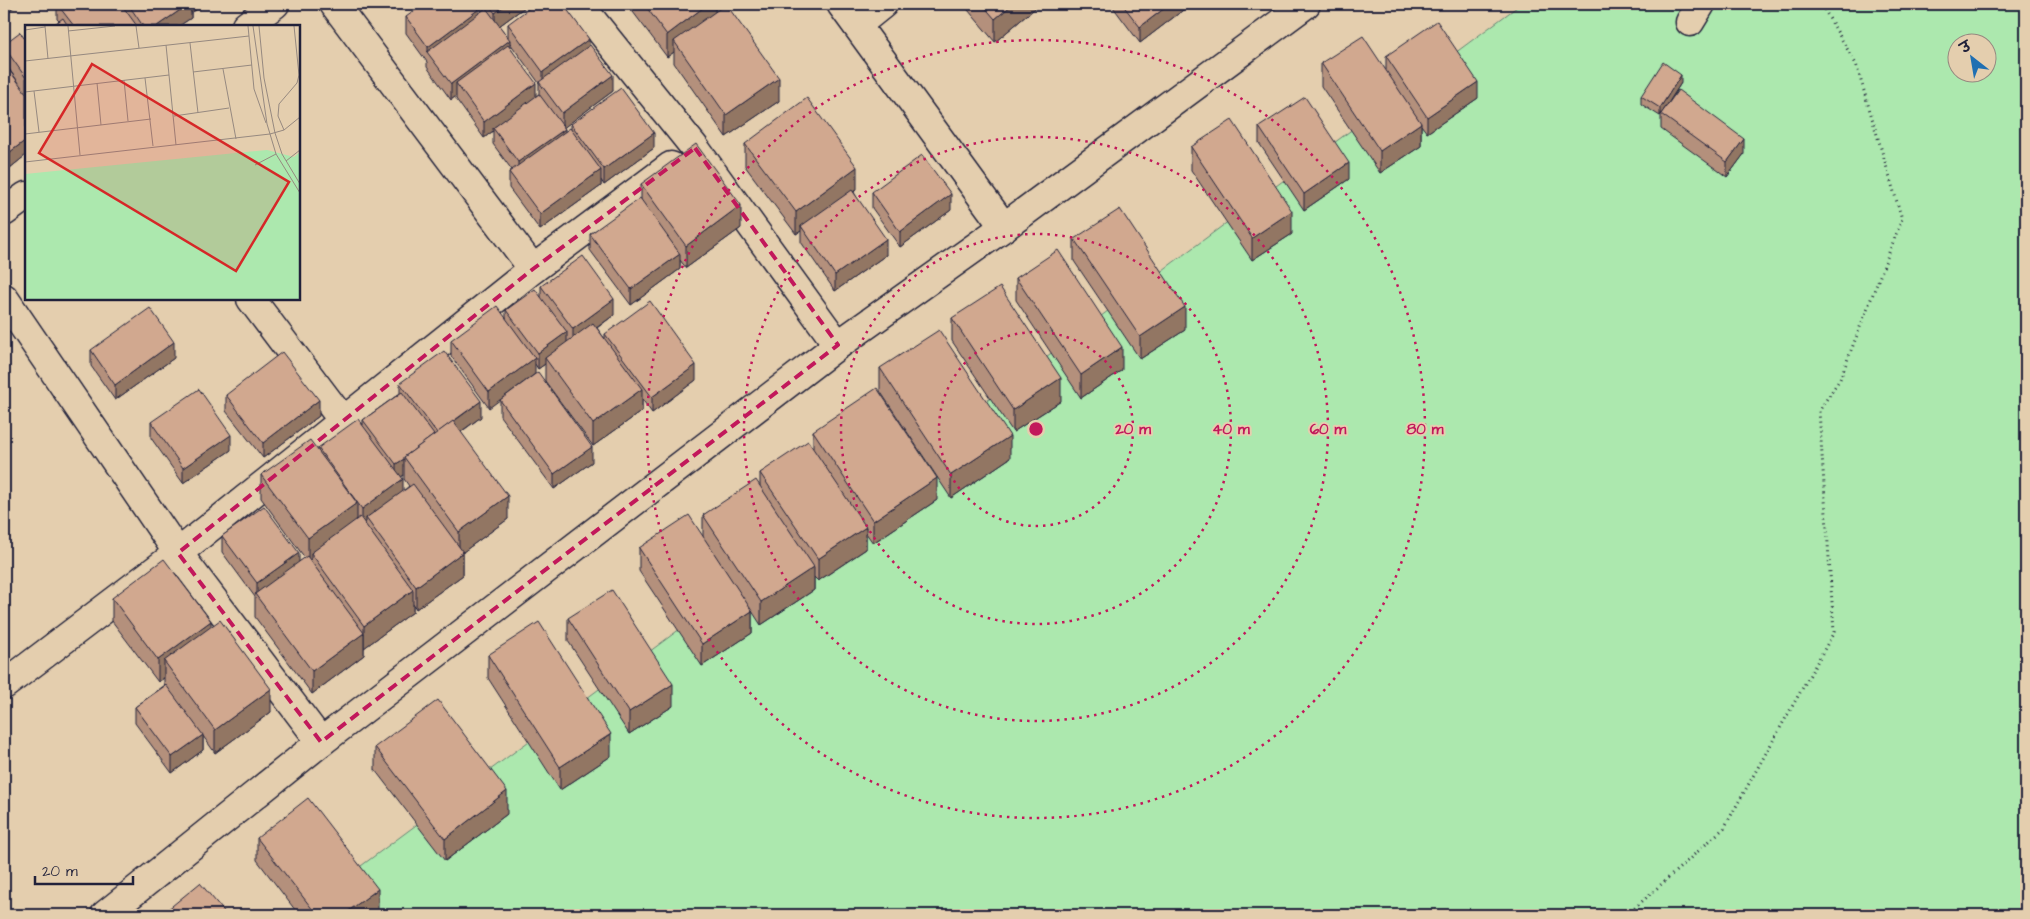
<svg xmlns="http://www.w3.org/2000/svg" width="2030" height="919" font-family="'Architects Daughter','Playpen Sans Deva',sans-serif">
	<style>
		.green { fill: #ace8ae; stroke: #678574; fill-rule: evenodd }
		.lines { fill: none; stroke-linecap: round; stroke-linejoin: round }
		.minor-casing { stroke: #22223b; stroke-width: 31 }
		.path { stroke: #22223b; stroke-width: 3; stroke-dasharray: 1 4; stroke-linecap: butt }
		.minor { stroke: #e4ceae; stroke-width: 28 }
		.wall { fill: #b4907b; stroke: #22223b; fill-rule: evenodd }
		.shaded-wall { fill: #927664; stroke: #22223b }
		.building { fill: #d1a88f; stroke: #22223b }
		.marked { fill: none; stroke: #c2185b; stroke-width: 4; stroke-dasharray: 10 6; stroke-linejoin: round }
		.ring { fill: none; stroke: #c2185b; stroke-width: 2.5; stroke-dasharray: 2.5 5 }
		.inset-road { fill: none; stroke: #968980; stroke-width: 1 }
		.view { fill: #d62828; fill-opacity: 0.15; stroke: #d62828; stroke-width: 2.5 }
		.inset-edge { fill: none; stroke: #22223b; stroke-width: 2.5 }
		.centre { fill: #c2185b; stroke: #e4ceae; stroke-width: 2.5 }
		.ring-label { font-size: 15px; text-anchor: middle; font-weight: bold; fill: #c2185b; stroke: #e4ceae; stroke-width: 4; stroke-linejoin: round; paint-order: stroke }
	</style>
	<rect width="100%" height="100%" fill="#e4ceae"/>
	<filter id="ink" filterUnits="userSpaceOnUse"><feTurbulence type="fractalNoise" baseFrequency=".02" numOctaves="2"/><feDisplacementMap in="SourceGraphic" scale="10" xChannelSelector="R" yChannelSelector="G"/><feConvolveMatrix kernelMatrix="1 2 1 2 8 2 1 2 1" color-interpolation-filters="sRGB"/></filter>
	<g filter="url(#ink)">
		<path class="green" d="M 1521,4 L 2026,4 L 2026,915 L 295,915 ZM 1958,42 L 1988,42 L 1988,72 L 1958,72 Z"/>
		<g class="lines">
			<g class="minor-casing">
				<g id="minor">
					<polyline points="334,4 533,269"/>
					<polyline points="579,4 695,148 838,345"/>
					<polyline points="841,4 1004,227"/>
					<polyline points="1690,22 1701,4"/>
					<polyline points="857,25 883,4"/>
					<polyline points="246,26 275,4"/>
					<polyline points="4,212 26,196"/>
					<polyline points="4,298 178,553 321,742"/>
					<polyline points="251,299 344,422"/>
					<polyline points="4,685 178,553 533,269 671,166"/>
					<polyline points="105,915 321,742 838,345 1004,227 1306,4"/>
				</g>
			</g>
			<polyline class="path" points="1627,915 1724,828 1834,632 1819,411 1840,379 1902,219 1856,64 1821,4"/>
			<use href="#minor" class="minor"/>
		</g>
		<g class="wall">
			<polygon points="57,4 205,4 191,13 191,18 179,26 52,26 59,21 57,19"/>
			<path d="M 476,4 L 529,4 L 499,26 L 508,37 L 508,24 L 589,46 L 613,91 L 564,127 L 565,132 L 571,130 L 571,124 L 654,148 L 604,185 L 601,180 L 601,186 L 540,230 L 509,188 L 509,172 L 512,170 L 493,144 L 493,131 L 484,138 L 456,99 L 456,96 L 451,100 L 427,67 L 427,62 L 406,33 L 406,17 L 479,14 L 482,11 ZM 510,43 L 539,83 L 539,94 L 536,96 L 510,47 Z"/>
			<polygon points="627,4 715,4 715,11 779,101 726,137 674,63 674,52 667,57"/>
			<polygon points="963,4 1040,4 995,42"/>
			<polygon points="1113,4 1191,4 1140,43 1113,7"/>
			<polygon points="26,41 26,155 10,168 4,159 4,63 19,83 4,62 4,44"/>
			<polygon points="1386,56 1478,98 1427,133 1421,125 1421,146 1380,173 1321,86 1321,63 1386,70"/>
			<polygon points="1681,83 1662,113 1744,154 1727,177 1661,129 1661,114 1660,116 1641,104 1641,96"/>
			<polygon points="1259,127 1349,179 1304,210 1259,143"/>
			<polygon points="745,144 857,189 854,192 886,255 835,291 801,242 801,231 796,234 745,166"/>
			<polygon points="1191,147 1292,234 1252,260 1191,170"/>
			<polygon points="641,184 741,228 686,268 680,260 680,269 631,305 590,250 590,234 641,200"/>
			<polygon points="872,192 951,210 900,247 872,208"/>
			<polygon points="1074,239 1185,330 1140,359 1074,261"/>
			<polygon points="1016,278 1122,370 1081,398 1016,300"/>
			<polygon points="541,286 614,315 597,328 605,339 605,334 696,380 652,413 642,399 642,411 593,446 545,381 545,364 538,369 535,364 489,408 451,356 451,340 506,320 506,310 541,298"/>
			<polygon points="952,318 1061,401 1013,432 952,341"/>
			<polygon points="91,350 174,358 115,400 91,366"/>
			<polygon points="880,368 1010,458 951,498 880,391"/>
			<path d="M 400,383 L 481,417 L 461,432 L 508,519 L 463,552 L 463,575 L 416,609 L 413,604 L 413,612 L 364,648 L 364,655 L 312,694 L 255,617 L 255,597 L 222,552 L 222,536 L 299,562 L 305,558 L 261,498 L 261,475 L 318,451 L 318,448 L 363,425 L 363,420 L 400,393 ZM 404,475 L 404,479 L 409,486 L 403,491 L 401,477 Z"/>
			<polygon points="226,395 319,416 263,458 226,411"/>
			<polygon points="500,400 592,462 554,489 500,416"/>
			<polygon points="151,422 231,450 183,483 151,438"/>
			<polygon points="813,431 937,500 873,543 866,533 866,549 818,581 814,577 814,590 761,625 752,611 752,633 702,666 639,571 639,548 703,537 703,515 760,486 760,473 813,448"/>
			<polygon points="112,598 211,627 271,712 215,753 203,736 203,750 172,773 135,723 135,707 165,685 164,684 164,678 158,682 112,621"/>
			<polygon points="568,618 673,706 629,734 568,641"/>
			<polygon points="488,655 611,756 560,790 488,678"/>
			<polygon points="375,747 507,814 445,861 375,770"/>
			<polygon points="257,838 378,911 372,915 299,915 257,860"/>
		</g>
		<g class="shaded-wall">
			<polygon points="4,4 18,4 4,14"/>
			<polygon points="189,4 191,4 191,18 179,26 157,26"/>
			<polygon points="191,4 205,4 191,13"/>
			<polygon points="507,4 529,4 495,29 495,13"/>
			<polygon points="708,4 715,4 715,21 674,41 674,52 667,57 667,35"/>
			<polygon points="1013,4 1040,4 995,42 995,19"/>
			<polygon points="1170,4 1191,4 1140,43 1140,27"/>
			<polygon points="479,9 479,25 428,52 428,47"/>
			<polygon points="589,39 589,55 543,88 543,72"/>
			<polygon points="510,40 510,56 456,83 456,96 451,100 451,84"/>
			<polygon points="613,75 613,91 562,129 562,113"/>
			<polygon points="1681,75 1681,83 1660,116 1660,108"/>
			<polygon points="779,78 779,101 726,137 726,115"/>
			<polygon points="1478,82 1478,98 1427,133 1427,117"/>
			<polygon points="536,83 536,99 493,128 493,131 484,138 484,122"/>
			<polygon points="1421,123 1421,146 1380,173 1380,151"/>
			<polygon points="565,129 565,144 518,178 518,162"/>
			<polygon points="654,133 654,148 604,185 604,169"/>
			<polygon points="1744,139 1744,154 1727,177 1727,162"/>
			<polygon points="26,140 26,155 10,168 10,152"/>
			<polygon points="1349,163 1349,179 1304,210 1304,194"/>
			<polygon points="857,167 857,189 803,229 801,226 801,231 796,234 796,212"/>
			<polygon points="601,170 601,186 540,230 540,214"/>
			<polygon points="951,194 951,210 900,247 900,232"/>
			<polygon points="741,205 741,228 686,268 686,246"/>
			<polygon points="1292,211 1292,234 1252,260 1252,238"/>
			<polygon points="886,239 886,255 835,291 835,275"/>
			<polygon points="680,254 680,269 631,305 631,289"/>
			<polygon points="614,299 614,315 573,345 573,329"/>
			<polygon points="1185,307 1185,330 1140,359 1140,337"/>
			<polygon points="567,332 567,348 545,358 545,364 538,369 538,353"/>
			<polygon points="174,342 174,358 115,400 115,385"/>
			<polygon points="1122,347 1122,370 1081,398 1081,375"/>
			<polygon points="535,358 535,374 489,408 489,392"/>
			<polygon points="696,365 696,380 652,413 652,397"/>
			<polygon points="1061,378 1061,401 1013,432 1013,410"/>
			<polygon points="642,389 642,411 593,446 593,424"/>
			<polygon points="319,400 319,416 263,458 263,443"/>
			<polygon points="481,401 481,417 437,449 437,434"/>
			<polygon points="231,435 231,450 183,483 183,468"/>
			<polygon points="1010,436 1010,458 951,498 951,475"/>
			<polygon points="592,447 592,462 554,489 554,474"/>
			<polygon points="404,459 404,475 396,480 396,464"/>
			<polygon points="937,478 937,500 873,543 873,521"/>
			<polygon points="403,479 403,495 366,518 366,522 362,525 362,509"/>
			<polygon points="508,496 508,519 459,555 459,532"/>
			<polygon points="357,503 357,525 311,553 311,559 308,561 308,538"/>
			<polygon points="866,527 866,549 818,581 818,559"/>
			<polygon points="463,552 463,575 416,609 416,587"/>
			<polygon points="299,553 299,569 257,596 257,583"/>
			<polygon points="814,567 814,590 761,625 761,602"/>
			<polygon points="413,590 413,612 364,648 364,626"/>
			<polygon points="752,611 752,633 702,666 702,644"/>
			<polygon points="211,621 211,644 164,661 164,678 158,682 158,660"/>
			<polygon points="364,633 364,655 312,694 312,671"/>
			<polygon points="673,684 673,706 629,734 629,712"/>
			<polygon points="271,689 271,712 215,753 215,730"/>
			<polygon points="611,734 611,756 560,790 560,767"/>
			<polygon points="203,735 203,750 172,773 172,757"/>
			<polygon points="507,791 507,814 445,861 445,839"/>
			<polygon points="378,889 378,911 372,915 343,915"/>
		</g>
		<g class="building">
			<polygon points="57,4 121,4 137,26 74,26"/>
			<polygon points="128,4 189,4 157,26 143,26"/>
			<polygon points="424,4 475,4 479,9 428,47 406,17"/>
			<polygon points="488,4 507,4 495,13"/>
			<polygon points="535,4 563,4 589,39 543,72 508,24"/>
			<polygon points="644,4 708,4 667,35"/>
			<polygon points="726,4 779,78 726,115 674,41"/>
			<polygon points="982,4 1013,4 995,19"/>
			<polygon points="1122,4 1170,4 1140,27"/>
			<polygon points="486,8 510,40 451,84 427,52"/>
			<polygon points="63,18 68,26 52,26"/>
			<polygon points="1437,21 1478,82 1427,117 1386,56"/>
			<polygon points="20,32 26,41 26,78 4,47 4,44"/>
			<polygon points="1363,36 1421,123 1380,151 1321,63"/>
			<polygon points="508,45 536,83 484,122 456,83"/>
			<polygon points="590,45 613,75 562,113 539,82"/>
			<polygon points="1663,62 1681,75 1660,108 1641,96"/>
			<polygon points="4,63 26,93 26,140 10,152 4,144"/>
			<polygon points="621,88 654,133 604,169 571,124"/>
			<polygon points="1678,90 1744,139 1727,162 1661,114"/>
			<polygon points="539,94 565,129 518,162 493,128"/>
			<polygon points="1305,97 1349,163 1304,194 1259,127"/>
			<polygon points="807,98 857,167 796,212 745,144"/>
			<polygon points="1232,120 1292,211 1252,238 1191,147"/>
			<polygon points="570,128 601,170 540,214 509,172"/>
			<polygon points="696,144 741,205 686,246 641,184"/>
			<polygon points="922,155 951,194 900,232 872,192"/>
			<polygon points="852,190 886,239 835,275 801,226"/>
			<polygon points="640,198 680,254 631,289 590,234"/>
			<polygon points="1120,209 1185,307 1140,337 1074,239"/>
			<polygon points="1058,250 1122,347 1081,375 1016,278"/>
			<polygon points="583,256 614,299 573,329 541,286"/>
			<polygon points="1000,287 1061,378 1013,410 952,318"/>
			<polygon points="535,289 567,332 538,353 506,310"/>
			<polygon points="650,301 696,365 652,397 605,334"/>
			<polygon points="497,306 535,358 489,392 451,340"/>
			<polygon points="150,308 174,342 115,385 91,350"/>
			<polygon points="593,323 642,389 593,424 545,358"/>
			<polygon points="939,330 1010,436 951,475 880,368"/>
			<polygon points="444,351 481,401 437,433 400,383"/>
			<polygon points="282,352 319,400 263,443 226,395"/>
			<polygon points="538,372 592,447 554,474 500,400"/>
			<polygon points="877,388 937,478 873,521 813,431"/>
			<polygon points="199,389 231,435 183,468 151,422"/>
			<polygon points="402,392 434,435 404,457 404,459 396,464 363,420"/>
			<polygon points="358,419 403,479 362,509 318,448"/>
			<polygon points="453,421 508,496 459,532 404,457"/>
			<polygon points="310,440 357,503 308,538 261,475"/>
			<polygon points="808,441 866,527 818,559 760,473"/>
			<polygon points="756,480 814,567 761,602 703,515"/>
			<polygon points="413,484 463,552 416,587 366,518"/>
			<polygon points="264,506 299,553 257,583 222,536"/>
			<polygon points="689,515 752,611 702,644 639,548"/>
			<polygon points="360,517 413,590 364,626 311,553"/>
			<polygon points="307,556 364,633 312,671 255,594"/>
			<polygon points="164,559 211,621 158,660 112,598"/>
			<polygon points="612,590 673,684 629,712 568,618"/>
			<polygon points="220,620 271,689 215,730 164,661"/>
			<polygon points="539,622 611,734 560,767 488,655"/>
			<polygon points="166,685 203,735 172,757 135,707"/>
			<polygon points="438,700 507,791 445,839 375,747"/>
			<polygon points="308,798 378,889 343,915 317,915 257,838"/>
			<polygon points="200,883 227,915 161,915"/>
		</g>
	</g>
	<path class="marked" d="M 695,148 L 838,345 L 321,742 L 178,553 L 533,269 Z"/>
	<g class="ring">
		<circle cx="1036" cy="429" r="97"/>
		<circle cx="1036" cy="429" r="195"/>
		<circle cx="1036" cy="429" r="292"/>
		<circle cx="1036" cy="429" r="389"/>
	</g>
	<g transform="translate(25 25)">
		<rect width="275" height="275" fill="#e4ceae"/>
		<path d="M 242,125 L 269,132 L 275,127 L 275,274 L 0,274 L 0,149 Z" fill="#ace8ae"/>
		<path class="inset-road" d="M 20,1 L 23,34M 43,1 L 55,130M 111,1 L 114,23M 223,1 L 229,64 L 241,98M 228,1 L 242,99 L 251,129 L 275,168M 234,1 L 239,53 L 250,108 L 257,129 L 275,159M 0,5 L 20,2M 43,6 L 90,1M 165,18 L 173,88M 141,20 L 151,120M 0,36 L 224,11M 198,44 L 211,114M 168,47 L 227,40M 120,53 L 128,121M 99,55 L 103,96M 72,58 L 76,100M 9,66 L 14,107M 0,67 L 144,50M 149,91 L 204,83M 259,105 L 253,91 L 254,79 L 272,58 L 274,50 L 269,1M 0,109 L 126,94M 261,136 L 275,125M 0,137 L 245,109 L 259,105 L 275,92M 230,140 L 251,129"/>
		<path class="view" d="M 67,39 L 264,157 L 211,246 L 14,128 Z"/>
		<rect width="275" height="275" class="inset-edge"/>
	</g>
	<circle cx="1036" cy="429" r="8" class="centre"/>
	<g class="ring-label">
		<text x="1133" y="434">20 m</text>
		<text x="1231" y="434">40 m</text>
		<text x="1328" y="434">60 m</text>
		<text x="1425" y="434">80 m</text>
	</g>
	<rect width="2030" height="919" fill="none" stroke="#e4ceae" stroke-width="20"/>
	<rect x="10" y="10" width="2010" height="899" fill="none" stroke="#22223b" stroke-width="2" filter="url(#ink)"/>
	<g transform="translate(1972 58) rotate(329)"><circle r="24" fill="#e4ceae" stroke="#968980"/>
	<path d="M0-4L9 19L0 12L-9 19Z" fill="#1f6fb2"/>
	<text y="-8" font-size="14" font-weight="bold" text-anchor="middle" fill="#22223b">उ</text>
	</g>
	<path d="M35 876v8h98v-8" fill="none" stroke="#22223b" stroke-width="2.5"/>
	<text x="42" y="876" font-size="15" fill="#22223b" stroke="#e4ceae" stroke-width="4" paint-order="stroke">20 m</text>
</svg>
